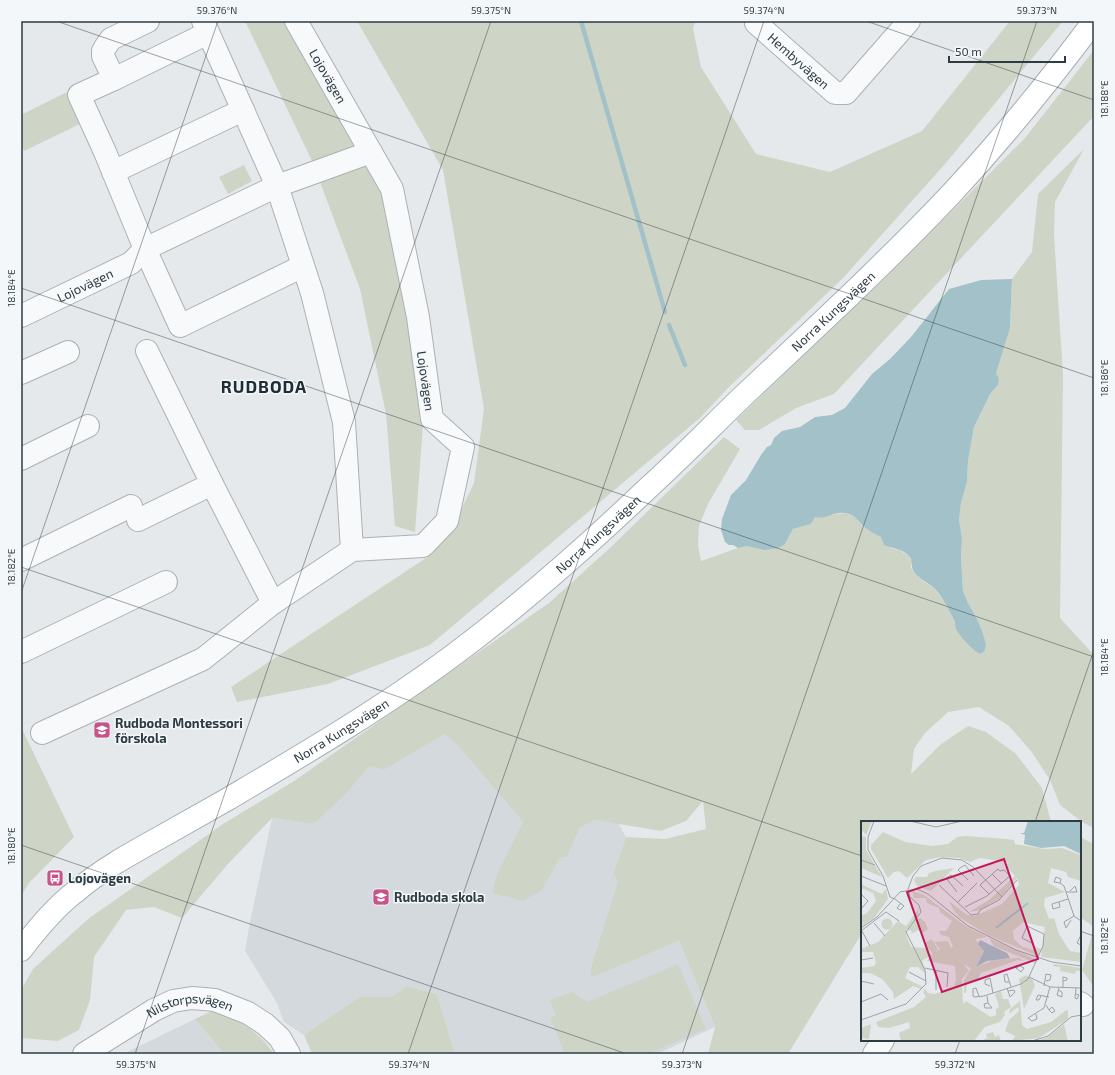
<svg xmlns="http://www.w3.org/2000/svg" width="1115" height="1075" font-family="'Exo 2',sans-serif">
	<style>
		.built { fill: #d3d9dd }
		.green { fill: #cfd5c6 }
		.water { fill: #a3c1c8 }
		.lines { fill: none; stroke-linecap: round; stroke-linejoin: round }
		.stream { stroke: #a3c1c8; stroke-width: 4.5 }
		.minor-casing { stroke: #aab2b5; stroke-width: 24 }
		.major-casing { stroke: #a5b1b6; stroke-width: 24 }
		.minor { stroke: #f7f9fa; stroke-width: 22 }
		.major { stroke: #fff; stroke-width: 22 }
		.ticks { fill: none; stroke: #2d3c43; stroke-width: 1; stroke-opacity: 0.45 }
		.labels { text-anchor: middle; dominant-baseline: central; stroke-width: 3; stroke-linejoin: round; paint-order: stroke }
		.street-label { font-size: 13px; fill: #2d3c43; stroke: #f4f7f9 }
		.poi-label { font-size: 13px; font-weight: bold; fill: #2d3c43; stroke: #f4f7f9; text-anchor: start }
		.district-label { font-size: 17px; font-weight: bold; letter-spacing: 1px; fill: #1f2d34; stroke: #f4f7f9 }
		.inset-river { fill: none; stroke: #a3c1c8; stroke-width: 2 }
		.inset-road { fill: none; stroke: #9ba4a8; stroke-width: 1 }
		.view { fill: #c2185b; fill-opacity: 0.15; stroke: #c2185b; stroke-width: 2 }
		.inset-edge { fill: none; stroke: #2d3c43; stroke-width: 2 }
		.neatline { fill: none; stroke: #2d3c43; stroke-width: 1.5 }
		.ticks-label { font-size: 10px; text-anchor: middle; fill: #2d3c43 }
	</style>
	<rect width="100%" height="100%" fill="#e5e9eb"/>
	<g class="built">
		<polygon points="445,734 459,747 523,822 512,846 492,893 523,901 541,890 560,858 567,857 580,828 595,820 618,823 626,837 613,874 618,881 592,968 591,978 679,941 715,1027 657,1054 455,1054 437,994 407,986 391,997 359,997 304,1035 284,1022 277,1003 245,951 250,922 272,818 314,824 345,795 370,766 384,770"/>
		<polygon points="195,1019 224,1054 123,1054"/>
	</g>
	<g class="green">
		<polygon points="245,21 291,21 377,174 404,283 424,411 415,532 395,526 386,414 360,289 313,163"/>
		<polygon points="357,21 695,21 693,29 701,67 756,154 830,172 922,131 1010,21 1063,21 945,164 844,277 728,388 700,418 430,645 328,684 237,702 231,687 432,554 451,531 474,483 484,409 443,170"/>
		<polygon points="1094,50 1094,116 834,394 796,408 759,430 745,430 736,420 880,283 1025,138"/>
		<polygon points="67,92 82,123 24,151 21,145 21,115"/>
		<polygon points="1084,149 1055,202 1054,234 1063,375 1060,618 1094,655 1094,828 1082,822 1060,805 1050,780 1031,751 1009,726 979,707 948,712 925,733 914,749 911,774 941,744 968,726 986,732 1016,754 1042,788 1051,822 862,822 862,933 788,1054 708,1054 715,1027 679,941 591,978 591,968 618,881 613,874 626,837 665,839 706,829 703,801 686,821 661,831 595,820 580,828 567,857 560,858 542,890 523,901 492,893 498,872 523,822 459,747 445,734 384,770 370,766 345,795 314,824 272,818 228,864 182,918 154,907 126,910 94,957 90,1000 79,1030 58,1041 21,1038 21,990 33,969 88,919 223,824 294,781 549,603 611,547 724,437 740,449 708,504 699,526 698,545 701,561 738,548 747,546 785,544 793,529 811,524 815,517 824,517 830,515 845,513 859,519 866,528 881,537 891,548 899,550 909,556 911,561 911,568 923,581 933,587 942,598 949,609 954,621 956,628 970,646 979,654 984,652 977,619 968,603 963,591 961,557 962,538 959,520 961,503 967,482 968,461 974,427 990,394 998,385 999,379 995,373 1010,328 1012,279 1032,252 1038,194"/>
		<polygon points="244,165 252,181 228,194 219,177"/>
		<polygon points="21,727 74,837 29,883 21,896"/>
		<polygon points="1080,837 1094,844 1094,987 1082,970 1094,927 1080,917"/>
		<polygon points="678,964 706,1029 647,1054 565,1054 550,1018 556,1015 550,1000 572,992 587,1002"/>
		<polygon points="407,986 437,994 455,1054 312,1054 304,1035 359,997 391,997"/>
		<path d="M 212,1011 C 218,1013 225,1014 230,1017 C 247,1025 264,1038 274,1054 L 224,1054 L 195,1019 Z"/>
	</g>
	<path class="water" d="M 1012,279 L 1010,328 L 996,373 L 999,379 L 998,385 L 990,394 L 974,427 L 968,461 L 967,482 L 961,503 L 959,520 L 962,538 L 961,557 L 963,591 L 968,603 L 977,619 L 983,634 L 986,645 L 984,652 L 979,654 C 970,647 961,638 956,629 C 955,626 955,622 954,620 C 952,616 950,612 948,608 C 944,601 939,592 932,586 C 926,582 919,578 915,573 C 910,567 913,560 909,556 C 903,549 891,548 884,545 L 881,537 C 876,535 872,532 867,529 C 860,523 856,515 845,513 C 835,511 825,520 815,517 L 811,524 L 793,529 L 785,544 L 778,548 L 765,550 L 747,546 L 738,548 L 733,545 L 729,545 L 725,542 L 721,530 L 722,519 L 731,495 L 746,480 L 761,455 L 767,447 L 771,445 L 774,438 L 782,431 L 800,427 L 815,417 L 832,415 L 845,408 L 872,374 L 890,359 L 911,337 L 949,289 L 981,280 Z"/>
	<g class="lines">
		<g class="stream">
			<polyline points="581,21 665,312"/>
			<polyline points="669,325 685,365"/>
		</g>
		<g class="minor-casing">
			<g id="minor">
				<polyline points="148,21 111,39 106,46 103,51 103,56 114,79 79,95 105,152 145,249 180,326 303,266"/>
				<polyline points="203,21 277,186 312,293 344,422 352,550"/>
				<path id="s1" d="M 756,21 L 756,23 L 835,93 L 846,93 L 909,21"/>
				<polyline points="114,79 208,33"/>
				<polyline points="113,172 243,110"/>
				<path id="s2" d="M 21,316 L 131,263 L 145,249 L 277,186 L 371,152"/>
				<polyline points="147,351 212,484 273,603"/>
				<polyline points="21,373 68,352"/>
				<polyline points="21,459 88,426"/>
				<polyline points="138,520 212,484"/>
				<polyline points="21,560 131,506"/>
				<polyline points="21,652 166,582"/>
				<polyline points="42,733 203,659 273,603 352,550 423,546 447,521 463,447 432,419 418,317 392,189 296,21"/>
				<polyline points="1080,1003 1083,1005"/>
				<path id="s3" d="M 84,1054 L 154,1010 L 173,1001 L 192,998 L 215,1000 L 248,1013 L 265,1024 L 280,1038 L 289,1054"/>
				<polyline points="874,1054 883,1040"/>
			</g>
		</g>
		<g class="major-casing">
			<g id="major">
				<path id="s4" d="M 21,950 C 37,929 54,908 75,892 C 101,870 130,854 159,838 C 182,825 205,812 228,799 C 304,754 381,709 452,656 C 521,605 586,547 648,488 C 680,459 710,428 741,398 C 812,331 885,264 952,193 C 1003,138 1050,80 1094,21"/>
			</g>
		</g>
		<use href="#minor" class="minor"/>
		<use href="#major" class="major"/>
	</g>
	<path class="ticks" d="M 56,21 L 1094,378M 866,21 L 1094,100M 21,288 L 1094,657M 21,567 L 862,856M 21,593 L 218,21M 1035,822 L 1094,650M 21,845 L 627,1054M 1080,931 L 1094,936M 135,1054 L 491,21M 408,1054 L 764,21M 682,1054 L 1037,21M 955,1054 L 960,1040"/>
	<defs>
		<g id="school-square" transform="scale(0.9)"><rect x="-9" y="-9" width="18" height="18" rx="4" fill="#c6548b" stroke="#f4f7f9"/><path d="M0-5L7-2L0 1L-7-2ZM-4 1L0 2.5L4 1V4Q0 6-4 4Z" fill="#fff"/></g>
		<g id="bus-square" transform="scale(0.9)"><rect x="-9" y="-9" width="18" height="18" rx="4" fill="#c6548b" stroke="#f4f7f9"/><path d="M-5-6H5V4H4V6H2V4H-2V6H-4V4H-5ZM-3.5-4V0h7V-4ZM-3.5 1.2v1.5H-2V1.2ZM2 1.2v1.5H3.5V1.2Z" fill="#fff"/></g>
	</defs>
	<g fill-rule="evenodd">
		<use href="#school-square" x="102" y="730"/>
		<use href="#bus-square" x="55" y="878"/>
		<use href="#school-square" x="381" y="897"/>
	</g>
	<g class="labels">
		<g class="street-label">
			<text stroke="none"><textPath href="#s1" startOffset="59">Hembyvägen</textPath></text>
			<text transform="translate(328 76) rotate(60)">Lojovägen</text>
			<text stroke="none"><textPath href="#s2" startOffset="71">Lojovägen</textPath></text>
			<text stroke="none"><textPath href="#s4" startOffset="1039">Norra Kungsvägen</textPath></text>
			<text transform="translate(426 381) rotate(82)">Lojovägen</text>
			<text stroke="none"><textPath href="#s4" startOffset="715">Norra Kungsvägen</textPath></text>
			<text stroke="none"><textPath href="#s4" startOffset="391">Norra Kungsvägen</textPath></text>
			<text stroke="none"><textPath href="#s3" startOffset="120">Nilstorpsvägen</textPath></text>
		</g>
		<g class="poi-label">
			<text x="115" y="723">Rudboda Montessori<tspan x="115" dy="15">förskola</tspan></text>
			<text x="68" y="878">Lojovägen</text>
			<text x="394" y="897">Rudboda skola</text>
		</g>
		<g class="district-label">
			<text x="264" y="386">RUDBODA</text>
		</g>
	</g>
	<g transform="translate(861 821)">
		<rect width="220" height="220" fill="#e5e9eb"/>
		<path d="M 0,0 L 11,0 L 5,14 L 0,8 ZM 22,11 L 44,21 L 71,25 L 87,23 L 96,16 L 104,15 L 146,18 L 153,19 L 154,23 L 184,28 L 201,27 L 220,34 L 220,60 L 207,56 L 205,51 L 190,47 L 187,62 L 204,71 L 184,77 L 183,84 L 188,98 L 193,97 L 198,113 L 209,130 L 220,132 L 220,141 L 180,136 L 184,106 L 162,101 L 152,110 L 153,118 L 160,125 L 172,129 L 174,126 L 181,128 L 177,135 L 127,114 L 98,96 L 92,88 L 88,80 L 106,94 L 114,95 L 141,83 L 158,64 L 156,57 L 139,77 L 119,89 L 108,91 L 128,79 L 154,55 L 143,43 L 149,42 L 119,37 L 109,41 L 98,37 L 80,36 L 65,39 L 46,57 L 38,50 L 33,51 L 27,57 L 10,28 L 10,24 ZM 0,15 L 5,16 L 5,29 L 21,56 L 0,47 ZM 93,47 L 70,70 L 56,65 L 53,59 L 55,56 L 66,56 L 68,52 L 74,50 ZM 0,63 L 21,73 L 25,68 L 27,78 L 13,97 L 0,106 L 3,101 L 0,102 L 0,95 L 6,92 L 15,80 L 12,72 L 0,67 ZM 51,70 L 63,74 L 106,106 L 126,116 L 114,118 L 123,129 L 115,146 L 133,139 L 158,137 L 163,140 L 157,139 L 120,152 L 117,158 L 106,163 L 105,172 L 103,172 L 103,160 L 110,147 L 102,143 L 108,149 L 101,158 L 102,183 L 105,180 L 130,196 L 135,194 L 135,188 L 138,186 L 134,173 L 140,170 L 142,178 L 147,178 L 150,186 L 143,191 L 144,194 L 139,201 L 124,206 L 113,220 L 40,220 L 38,212 L 49,207 L 48,201 L 28,207 L 17,206 L 15,201 L 53,186 L 65,176 L 62,171 L 64,168 L 67,172 L 74,173 L 93,165 L 95,159 L 94,145 L 66,140 L 69,135 L 61,140 L 65,153 L 57,146 L 49,146 L 44,157 L 62,166 L 60,168 L 52,165 L 33,178 L 32,171 L 21,158 L 9,152 L 0,152 L 0,147 L 13,145 L 15,142 L 12,131 L 0,131 L 0,128 L 17,121 L 37,100 L 45,105 L 58,87 L 56,99 L 59,97 L 64,101 L 67,108 L 61,112 L 57,109 L 50,113 L 51,110 L 45,108 L 45,114 L 50,126 L 64,127 L 70,134 L 79,128 L 73,121 L 87,120 L 90,127 L 92,126 L 88,116 L 80,114 L 78,110 L 85,110 L 91,100 L 79,91 L 78,87 L 66,82 L 65,77 L 53,77 ZM20.5 103a5.5 5.5 0 1 1 11 0a5.5 5.5 0 1 1-11 0ZM 128,117 L 174,138 L 174,142 L 133,125 ZM 70,118 L 77,128 L 72,133 L 63,123 ZM 194,143 L 220,147 L 220,150 L 215,150 L 214,153 L 199,150 L 199,146 L 191,145 ZM 165,154 L 172,159 L 174,165 L 163,188 L 158,158 ZM 159,180 L 161,204 L 166,208 L 190,201 L 204,190 L 207,189 L 207,198 L 178,217 L 151,220 L 154,215 L 144,210 L 148,199 L 158,190 L 157,186 L 148,193 L 149,188 ZM 10,203 L 8,218 L 0,217 L 0,207 ZM 203,203 L 207,220 L 175,220 L 187,216 ZM 132,211 L 134,216 L 138,214 L 140,220 L 124,220 L 123,218 L 132,216 L 126,217 L 125,213 Z" fill="#cfd5c6"/>
		<path d="M 167,0 L 220,0 L 220,33 L 203,25 L 180,27 L 163,23 L 164,14 L 159,12 L 163,12 ZM 119,119 L 146,132 L 149,137 L 126,140 L 115,146 L 123,130 L 117,123 Z" fill="#a3c1c8"/>
		<path class="inset-river" d="M 135,107 L 167,82"/>
		<path class="inset-road" d="M 13,0 L 7,16 L 7,29 L 22,55 L 29,76 L 34,78 L 43,85 L 39,89 L 36,87 L 40,82M 49,0 L 75,6 L 101,0M 0,39 L 14,44M 131,53 L 141,63M 0,55 L 25,65M 107,59 L 97,49 L 99,47 L 104,44 L 113,55M 199,62 L 193,61 L 195,56 L 200,58 L 199,62 L 203,65 L 213,95 L 220,100M 78,64 L 110,94 L 117,93 L 119,89 L 138,79 L 156,59M 96,71 L 85,57 L 90,54 L 102,65M 205,71 L 216,71 L 214,65 L 209,70M 0,73 L 7,80 L 0,88M 128,73 L 119,64 L 137,48 L 139,50 L 143,49 L 149,55M 97,81 L 116,62M 198,81 L 199,86 L 192,88 L 191,83 L 207,78M 104,86 L 126,75 L 150,54M 210,99 L 205,107 L 203,101 L 213,95M 13,102 L 24,115M 0,107 L 16,96 L 39,71 L 56,68 L 67,73 L 107,105 L 155,129 L 191,141 L 220,145M 0,110 L 25,91 L 38,100M 1,110 L 9,125M 220,114 L 216,122 L 220,124M 0,139 L 12,137M 159,145 L 163,147 L 160,151 L 155,147 ZM 64,147 L 87,152 L 86,166M 48,151 L 65,160M 168,156 L 189,166 L 220,167M 0,160 L 13,163M 202,160 L 206,159 L 206,157 L 202,156 L 202,167M 148,161 L 144,161 L 143,154 L 146,153 L 150,166M 129,165 L 124,163 L 124,159 L 129,157 L 132,172M 183,165 L 185,153 L 190,154 L 189,159 L 185,160M 146,167 L 149,176 L 154,171 L 153,169 L 147,170M 215,167 L 214,177 L 216,178 L 218,174 L 215,173M 75,169 L 75,149M 197,169 L 201,171 L 201,176 L 196,174 L 198,167M 118,175 L 115,167 L 112,168 L 112,175 L 114,176 L 123,175 L 160,163 L 167,158 L 182,125 L 183,113 L 166,105 L 161,117 L 173,123M 126,175 L 127,182 L 123,183 L 124,187 L 131,187 L 127,182M 180,175 L 178,179 L 175,179 L 177,174 L 188,176M 0,181 L 20,173 L 27,179M 185,184 L 188,189 L 191,192 L 194,190 L 191,186 L 188,189M 175,193 L 176,198 L 171,200 L 167,197 L 183,187 L 189,166M 0,199 L 45,183 L 65,163 L 64,149 L 45,111 L 60,91 L 58,84 L 49,76 L 47,68 L 52,55 L 60,45 L 81,37 L 101,39 L 112,46 L 141,76M 171,220 L 187,215 L 210,196 L 220,194"/>
		<path class="view" d="M 143,38 L 177,138 L 81,171 L 46,71 Z"/>
		<rect width="220" height="220" class="inset-edge"/>
	</g>
	<rect width="1115" height="1075" fill="none" stroke="#f4f7f9" stroke-width="44"/>
	<path d="M949 56v6h116v-6" fill="none" stroke="#2d3c43" stroke-width="2"/>
	<text x="955" y="56" font-size="12" fill="#2d3c43" stroke="#f4f7f9" stroke-width="3" paint-order="stroke">50 m</text>
	<rect x="22" y="22" width="1071" height="1031" class="neatline"/>
	<g class="ticks-label">
		<text x="217" y="14">59.376°N</text>
		<text x="491" y="14">59.375°N</text>
		<text x="764" y="14">59.374°N</text>
		<text x="1037" y="14">59.373°N</text>
		<text transform="translate(1104 99) rotate(-90)" y="4">18.188°E</text>
		<text transform="translate(11 288) rotate(-90)" y="4">18.184°E</text>
		<text transform="translate(1104 378) rotate(-90)" y="4">18.186°E</text>
		<text transform="translate(11 567) rotate(-90)" y="4">18.182°E</text>
		<text transform="translate(1104 657) rotate(-90)" y="4">18.184°E</text>
		<text transform="translate(11 846) rotate(-90)" y="4">18.180°E</text>
		<text transform="translate(1104 936) rotate(-90)" y="4">18.182°E</text>
		<text x="136" y="1068">59.375°N</text>
		<text x="409" y="1068">59.374°N</text>
		<text x="682" y="1068">59.373°N</text>
		<text x="955" y="1068">59.372°N</text>
	</g>
</svg>
